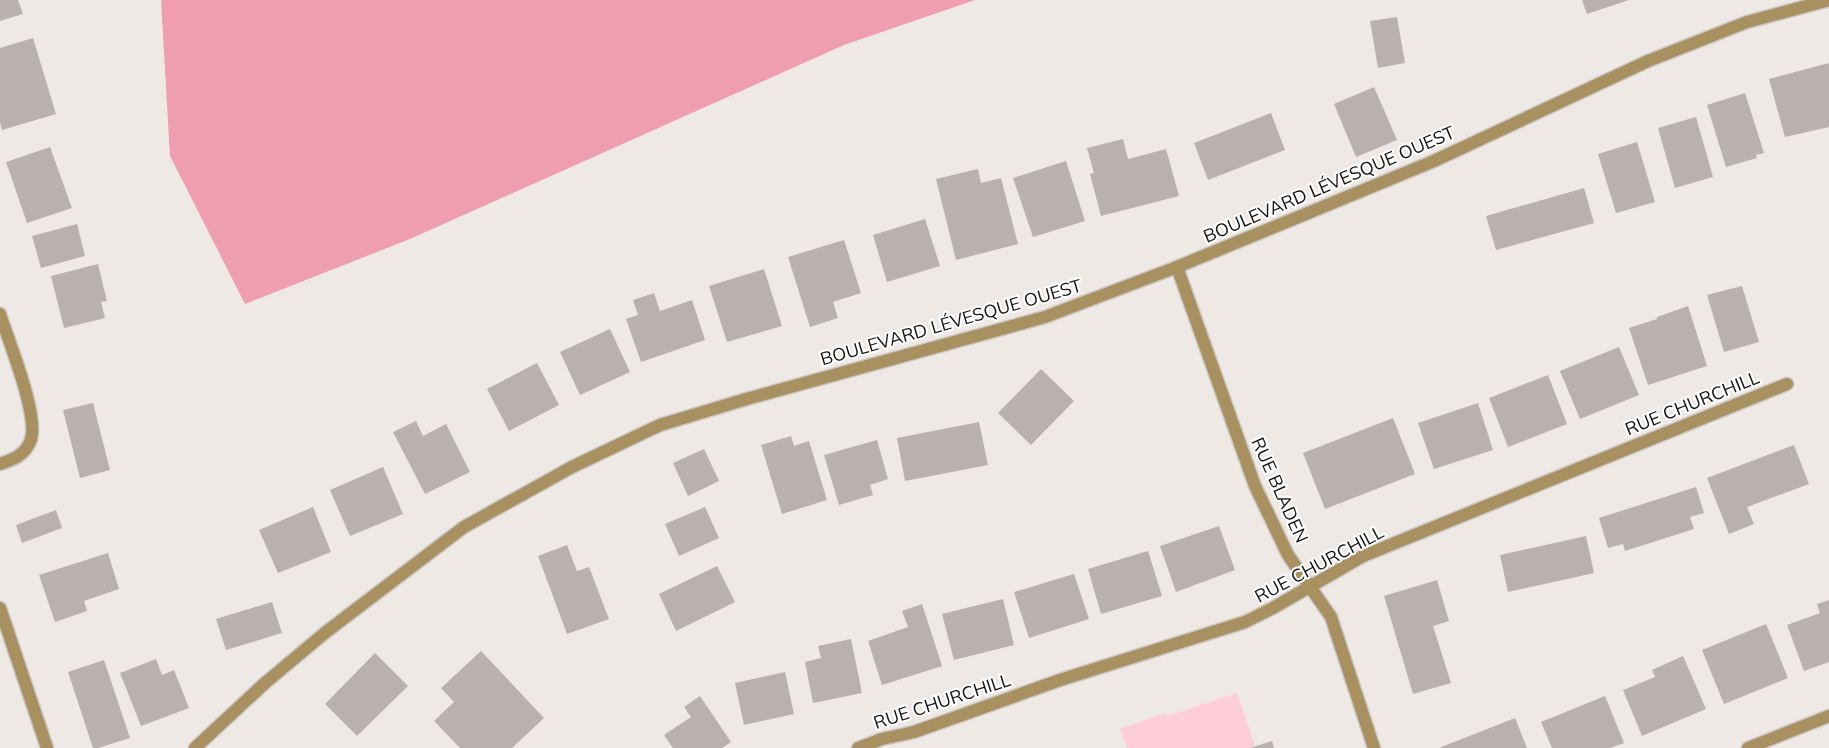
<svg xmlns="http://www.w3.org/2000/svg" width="1829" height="748" font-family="Mulish,sans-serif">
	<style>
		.green { fill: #feced8 }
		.forest { fill: #ef9eb1 }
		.building { fill: #b8b1b0 }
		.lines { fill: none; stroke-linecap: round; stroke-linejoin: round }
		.minor-casing { stroke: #cbc7c3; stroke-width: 15 }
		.minor { stroke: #a89060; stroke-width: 12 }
		.labels { text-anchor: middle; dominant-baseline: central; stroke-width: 4; stroke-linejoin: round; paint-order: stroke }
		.street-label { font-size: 18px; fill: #141211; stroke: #fff }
	</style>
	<rect width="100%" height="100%" fill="#eee9e5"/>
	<polygon class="green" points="1237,693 1255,746 1249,748 1127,748 1120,729 1165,713 1167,716"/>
	<polygon class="forest" points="161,0 975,0 844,45 410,239 245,304 170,156"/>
	<g class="building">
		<polygon points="0,0 18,0 23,14 0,21"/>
		<polygon points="1582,0 1629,0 1587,14"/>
		<polygon points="1397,17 1405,63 1378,68 1370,21"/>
		<polygon points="33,38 56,114 2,130 0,122 0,48"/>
		<polygon points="1829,63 1829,127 1785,137 1769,79"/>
		<polygon points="1374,87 1397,140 1356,157 1334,104"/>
		<polygon points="1745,93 1764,153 1756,155 1757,158 1726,167 1707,105"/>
		<polygon points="1271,113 1285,150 1208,180 1194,143"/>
		<polygon points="1696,117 1713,177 1675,188 1658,128"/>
		<polygon points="1123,139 1128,159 1166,149 1179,196 1101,216 1090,174 1094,173 1087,148"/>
		<polygon points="1637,142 1655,202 1616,213 1598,154"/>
		<polygon points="50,147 72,208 27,223 6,162"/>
		<polygon points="1066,161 1085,221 1033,237 1013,178"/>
		<polygon points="978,169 981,183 1001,178 1018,244 956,260 936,179"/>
		<polygon points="1584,188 1594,223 1496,250 1486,216"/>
		<polygon points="925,219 940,266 887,282 873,235"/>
		<polygon points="77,224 85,256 41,268 32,236"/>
		<polygon points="844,240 861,293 833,302 838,318 810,327 788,257"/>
		<polygon points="98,264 107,301 101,302 105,318 64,328 51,276"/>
		<polygon points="764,269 782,326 727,342 709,286"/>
		<polygon points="1742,286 1759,342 1724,352 1707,295"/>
		<polygon points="654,293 660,311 692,300 705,340 641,362 626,319 638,315 633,300"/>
		<polygon points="1688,306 1707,366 1648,385 1629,328 1657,319 1657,317"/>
		<polygon points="610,329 630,372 580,395 560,352"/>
		<polygon points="1619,347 1639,395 1580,419 1560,371"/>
		<polygon points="537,363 559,405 509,431 487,389"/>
		<polygon points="1041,369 1074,401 1031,445 998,413"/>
		<polygon points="1548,375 1567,424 1508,447 1489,398"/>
		<polygon points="93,403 110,470 80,478 63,410"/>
		<polygon points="1478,403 1493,450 1434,469 1418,423"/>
		<polygon points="1393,418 1415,474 1325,509 1303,453"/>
		<polygon points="416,421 423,436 446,424 470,472 425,494 393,432"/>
		<polygon points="979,422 988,465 905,481 897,438"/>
		<polygon points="791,436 794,446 809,441 827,500 782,514 761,445"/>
		<polygon points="877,440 888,479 870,485 873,495 839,505 824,455"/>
		<polygon points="1794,445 1809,484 1747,507 1754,524 1729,534 1707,478"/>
		<polygon points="704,449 719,481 688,496 673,463"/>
		<polygon points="383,467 403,514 350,536 330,490"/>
		<polygon points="1696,487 1704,513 1690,517 1694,529 1625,551 1623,544 1608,548 1599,518"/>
		<polygon points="313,507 331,552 278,573 259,530"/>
		<polygon points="705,507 719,538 679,556 665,524"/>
		<polygon points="56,510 62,528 22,543 16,525"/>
		<polygon points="1219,526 1235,570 1176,592 1160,546"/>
		<polygon points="1586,536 1594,573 1508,592 1500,555"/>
		<polygon points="567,545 577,571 589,567 609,619 567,634 538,556"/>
		<polygon points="1148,551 1162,596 1101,614 1088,569"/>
		<polygon points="108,553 119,589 84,601 87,611 55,622 39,575"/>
		<polygon points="717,566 735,602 676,631 659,594"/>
		<polygon points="1074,574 1089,619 1029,638 1014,592"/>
		<polygon points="1437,580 1449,621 1433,626 1451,683 1413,694 1384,596"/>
		<polygon points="1003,599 1014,645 954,660 942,614"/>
		<polygon points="1829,600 1829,662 1804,671 1787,625 1820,613 1817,604"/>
		<polygon points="272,602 282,633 226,650 216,619"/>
		<polygon points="922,604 942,666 882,685 868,641 908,627 902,611"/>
		<polygon points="1766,624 1788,678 1724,704 1702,650"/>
		<polygon points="851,639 862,693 813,703 805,662 821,658 818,646"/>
		<polygon points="481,651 544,718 512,748 460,748 434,721 454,702 441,688"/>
		<polygon points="375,653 408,686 357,736 325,704"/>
		<polygon points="1683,656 1706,709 1642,736 1623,690 1655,677 1652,670"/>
		<polygon points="156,659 162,675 174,670 189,708 141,726 120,673"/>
		<polygon points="104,660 130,738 98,748 93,748 68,672"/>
		<polygon points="785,672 794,714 744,725 735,683"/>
		<polygon points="700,696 731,742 722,748 673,748 664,735 691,717 684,707"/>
		<polygon points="1605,696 1624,743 1610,748 1552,748 1541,722"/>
		<polygon points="1515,718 1527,748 1439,748"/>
		<polygon points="1272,741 1274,748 1250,748"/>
	</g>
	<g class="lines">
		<g class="minor-casing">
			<g id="minor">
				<polyline points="1177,267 1255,486 1288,555 1331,617 1374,748"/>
				<path d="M 0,314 C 8,340 41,419 30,442 C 24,456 12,460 0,464"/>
				<polyline points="0,608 47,748"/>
				<polyline points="195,748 265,683 326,632 464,527 572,467 660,425 750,398 1045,317 1177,267 1434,161 1648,61 1747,22 1829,0"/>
				<polyline points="858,748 882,739 914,732 1063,679 1245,622 1273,608 1363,556 1787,384"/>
				<polyline points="1748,748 1829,716"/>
			</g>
		</g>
		<use href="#minor" class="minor"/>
	</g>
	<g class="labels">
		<g class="street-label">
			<text transform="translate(1329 184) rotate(-23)">BOULEVARD LÉVESQUE OUEST</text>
			<text transform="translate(951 322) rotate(-16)">BOULEVARD LÉVESQUE OUEST</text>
			<text transform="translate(1692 403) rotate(-22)">RUE CHURCHILL</text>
			<text transform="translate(1280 490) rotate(66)">RUE BLADEN</text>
			<text transform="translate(1319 564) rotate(-28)">RUE CHURCHILL</text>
			<text transform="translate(942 701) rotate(-18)">RUE CHURCHILL</text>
		</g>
	</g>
</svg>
